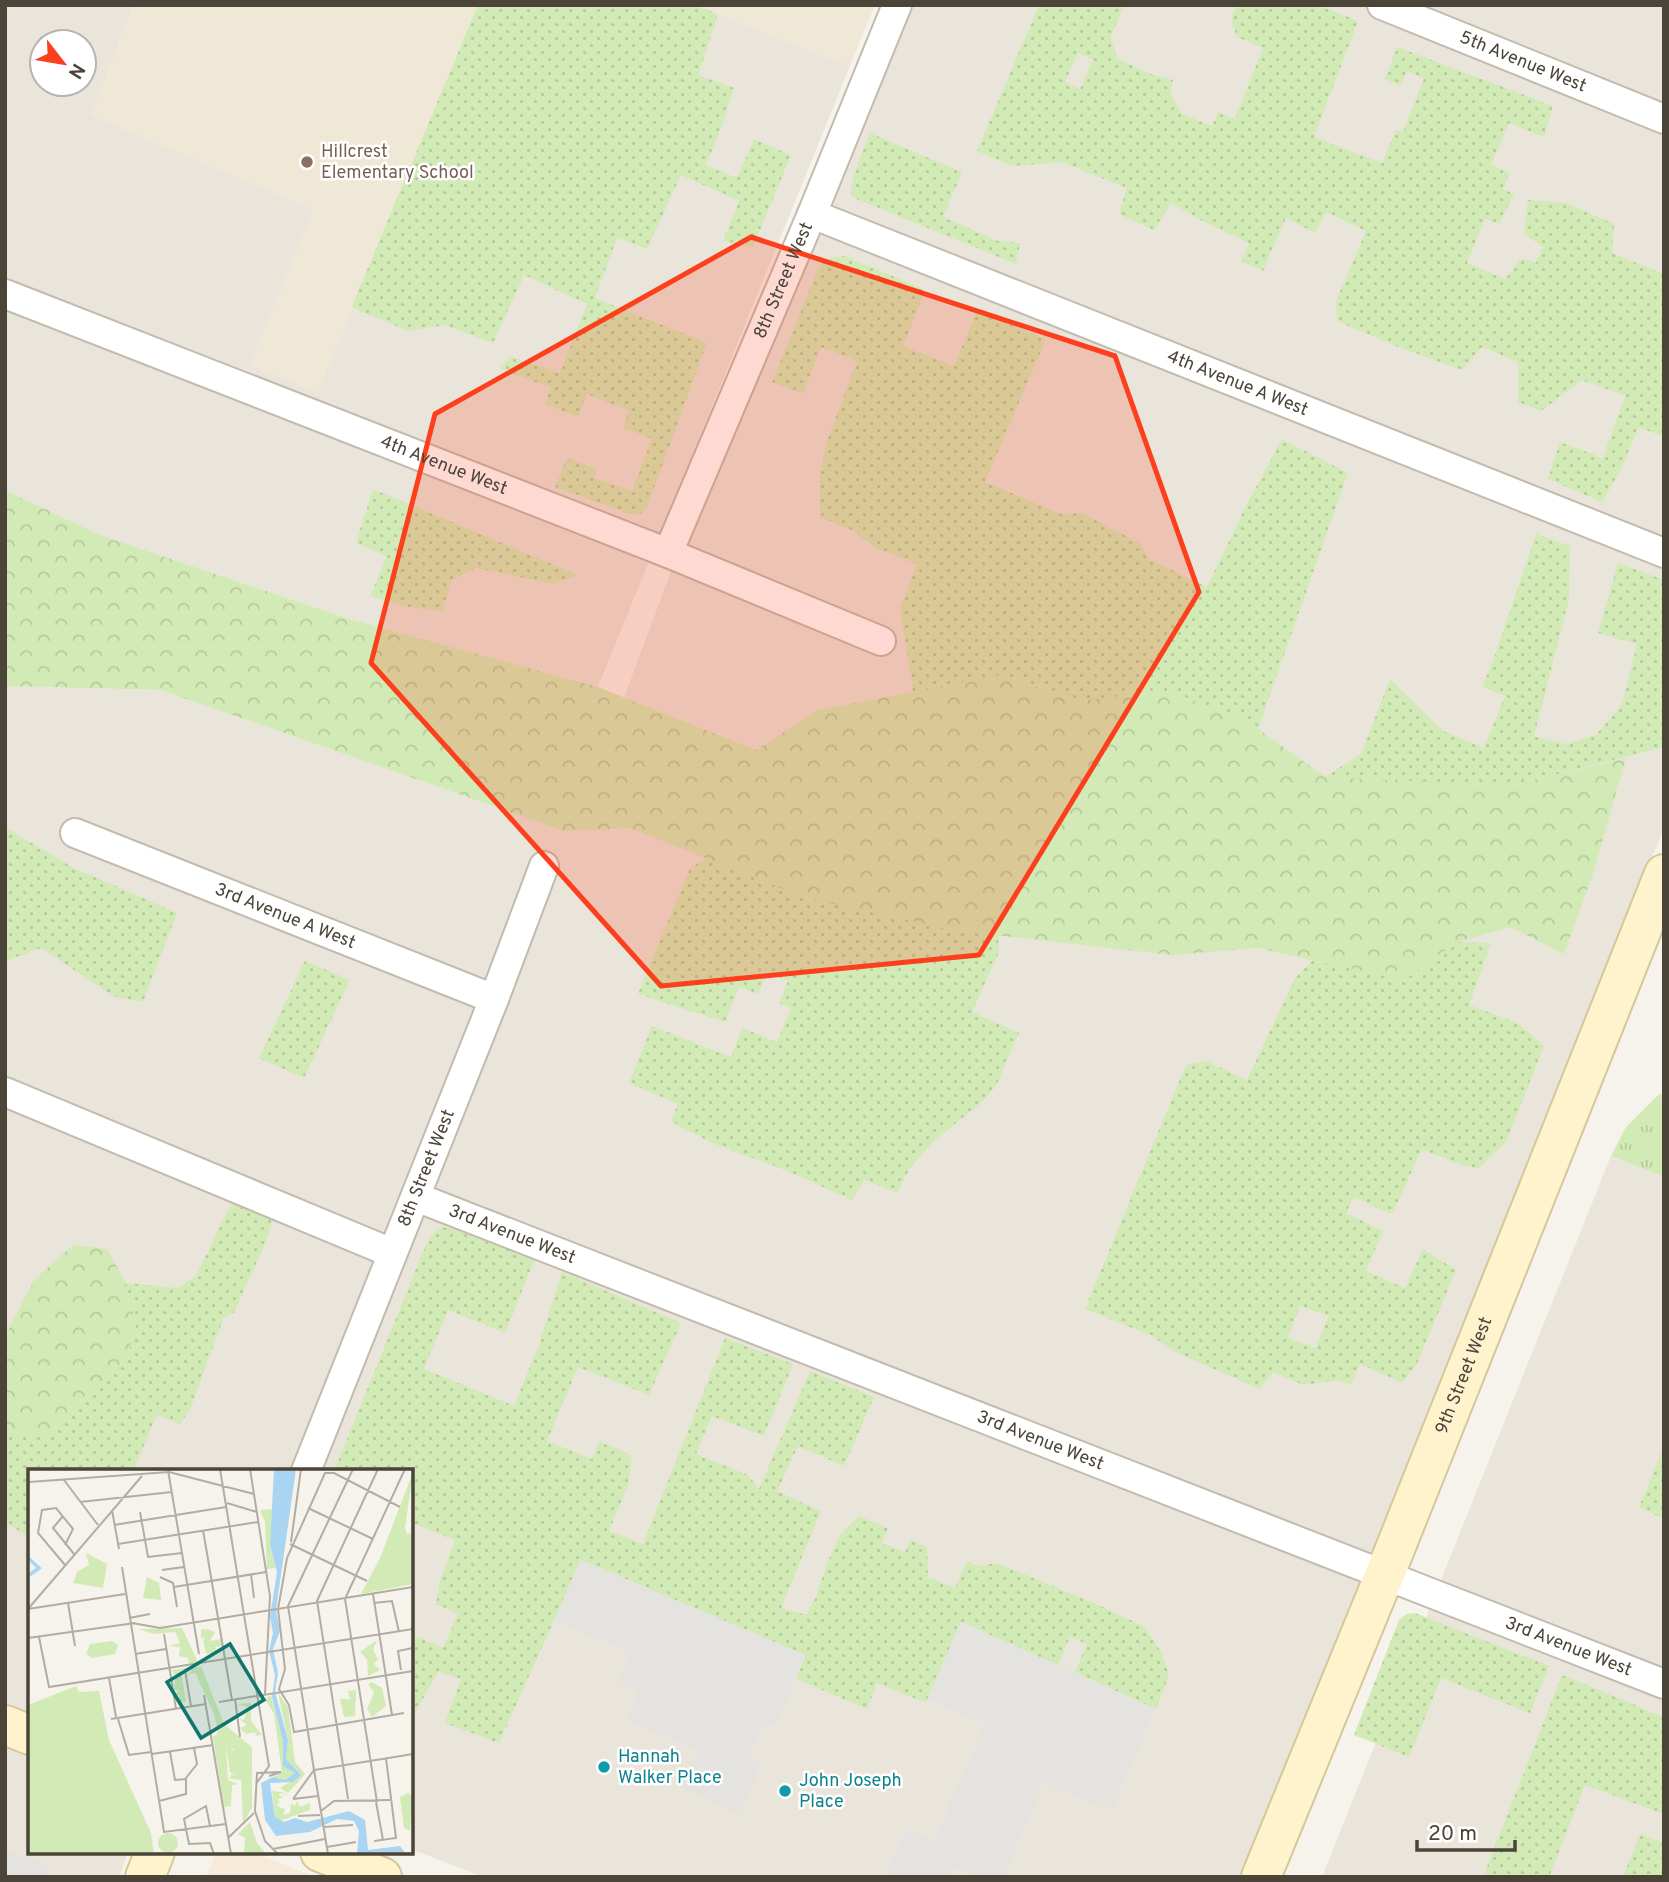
<svg xmlns="http://www.w3.org/2000/svg" width="1669" height="1882" font-family="Overpass,sans-serif">
	<style>
		.residential { fill: #eae5da; fill-rule: evenodd }
		.commercial { fill: #f7ead8 }
		.education { fill: #efe8d6 }
		.grass { fill: url(#grass-dots); fill-rule: evenodd }
		.forest { fill: url(#forest-crowns) }
		.park { fill: url(#park-tufts) }
		.parking { fill: #e5e3e0 }
		.lines { fill: none; stroke-linecap: round; stroke-linejoin: round }
		.street-casing { stroke: #c2bbae; stroke-width: 32 }
		.secondary-casing { stroke: #d6c79b; stroke-width: 42 }
		.street { stroke: #fff; stroke-width: 28 }
		.secondary { stroke: #fff3cd; stroke-width: 38 }
		.marked { fill: #fc3f1d; fill-opacity: 0.2; stroke: #fc3f1d; stroke-width: 5; stroke-linejoin: round }
		.education-dot { fill: #8d6e63; stroke: #fff; stroke-width: 2.5 }
		.culture-dot { fill: #0f9aa8; stroke: #fff; stroke-width: 2.5 }
		.labels { text-anchor: middle; dominant-baseline: central; stroke-width: 5; stroke-linejoin: round; paint-order: stroke }
		.street-label { font-size: 18px; fill: #4b4439; stroke: #fff }
		.education-label { font-size: 18px; fill: #785e54; stroke: #fff; text-anchor: start }
		.culture-label { font-size: 18px; fill: #0d838f; stroke: #fff; text-anchor: start }
		.inset-river { fill: none; stroke: #a9d4f2; stroke-width: 3.5 }
		.inset-road { fill: none; stroke: #b2ada4; stroke-width: 2 }
		.view { fill: #0f766e; fill-opacity: 0.15; stroke: #0f766e; stroke-width: 3.5 }
		.inset-edge { fill: none; stroke: #4b4439; stroke-width: 3.5 }
	</style>
	<defs>
		<pattern id="grass-dots" width="8" height="8" patternUnits="userSpaceOnUse" patternTransform="scale(1.75)"><rect width="8" height="8" fill="#d2eab5"/><path d="M2 2h.1M6 6h.1" fill="none" stroke="#b6ca9c" stroke-width="1.8" stroke-linecap="round"/></pattern>
		<pattern id="forest-crowns" width="20" height="18" patternUnits="userSpaceOnUse" patternTransform="scale(1.75)"><rect width="20" height="18" fill="#d2eab5"/><path d="M2 6a3 3 0 1 1 6 0M12 15a3 3 0 1 1 6 0" fill="none" stroke="#b6ca9c"/></pattern>
		<pattern id="park-tufts" width="24" height="20" patternUnits="userSpaceOnUse" patternTransform="scale(1.75)"><rect width="24" height="20" fill="#d2eab5"/><path d="M3 7l-1-3M5 7V3M7 7l1-3M15 17l-1-3M17 17v-4M19 17l1-3" fill="none" stroke="#b6ca9c"/></pattern>
	</defs>
	<rect width="100%" height="100%" fill="#f6f3ec"/>
	<g class="residential">
		<path d="M 5,5 L 134,5 L 91,115 L 314,209 L 251,365 L 317,392 L 478,5 L 695,5 L 850,66 L 598,687 L 350,619 L 100,535 L 5,490 ZM 42,42 L 84,42 L 84,84 L 42,84 Z"/>
		<polygon points="882,5 1664,5 1664,828 1240,1877 483,1877 411,1849 411,1471 30,1471 30,1852 128,1852 119,1877 5,1877 5,686 161,690 564,831 581,813"/>
		<polygon points="1611,1156 1664,1177 1664,1877 1322,1877"/>
	</g>
	<polygon class="commercial" points="216,1852 252,1852 316,1877 206,1877"/>
	<g class="education">
		<polygon points="134,5 478,5 317,392 251,365 314,209 91,115"/>
		<polygon points="695,5 875,5 850,66"/>
	</g>
	<g class="grass">
		<polygon points="478,5 695,5 718,14 698,75 734,88 722,126 706,165 737,178 754,139 791,155 753,247 723,241 739,201 681,175 647,249 617,238 595,298 707,343 647,507 642,514 630,514 555,487 567,458 597,469 594,478 632,491 652,439 623,428 629,411 587,394 578,417 545,404 551,388 499,368 512,357 560,373 587,304 524,275 493,343 444,325 409,331 360,311 352,306"/>
		<path d="M 1039,5 L 1124,5 L 1111,37 L 1117,58 L 1147,73 L 1173,80 L 1170,93 L 1182,114 L 1212,126 L 1218,112 L 1235,119 L 1263,48 L 1237,37 L 1231,20 L 1236,5 L 1318,5 L 1358,21 L 1314,137 L 1382,163 L 1396,130 L 1403,132 L 1424,79 L 1407,71 L 1400,86 L 1385,79 L 1397,47 L 1553,106 L 1544,137 L 1509,123 L 1491,165 L 1510,173 L 1503,189 L 1514,194 L 1499,224 L 1485,219 L 1467,263 L 1505,279 L 1522,258 L 1536,263 L 1543,247 L 1524,234 L 1528,200 L 1566,203 L 1614,224 L 1612,253 L 1664,274 L 1664,437 L 1639,427 L 1619,473 L 1602,502 L 1548,479 L 1560,442 L 1603,458 L 1625,396 L 1582,380 L 1541,411 L 1518,402 L 1518,362 L 1482,347 L 1462,370 L 1396,346 L 1337,321 L 1336,301 L 1366,231 L 1326,212 L 1315,233 L 1286,218 L 1263,271 L 1241,261 L 1249,243 L 1204,222 L 1171,203 L 1154,230 L 1119,214 L 1127,188 L 1061,162 L 1012,166 L 977,151 ZM 1078,53 L 1093,60 L 1080,89 L 1065,82 Z"/>
		<path d="M 870,133 L 962,172 L 943,217 L 998,241 L 1020,243 L 1016,264 L 852,197 C 848,181 864,149 870,133 Z"/>
		<polygon points="845,256 925,290 903,346 954,366 977,311 1046,339 985,482 1061,514 1082,513 1141,544 1149,559 1207,587 1246,506 1282,439 1348,473 1258,729 1245,720 1168,691 1078,701 1001,675 913,692 900,608 917,564 876,548 852,530 820,517 820,477 826,444 857,361 821,347 803,394 772,382 818,269 826,259"/>
		<polygon points="373,489 578,575 553,584 476,568 452,580 442,611 408,607 370,596 387,556 356,543"/>
		<polygon points="1536,534 1570,546 1569,599 1534,736 1566,744 1596,735 1622,704 1637,644 1598,633 1618,563 1664,580 1664,747 1510,786 1325,777 1361,754 1390,679 1443,731 1484,748 1505,696 1482,686 1493,661"/>
		<polygon points="5,827 72,867 177,913 143,1002 115,997 41,948 5,961"/>
		<path d="M 708,858 L 806,898 L 957,931 L 998,936 L 999,952 L 972,1012 L 1019,1033 L 996,1086 L 982,1102 L 934,1141 L 910,1168 L 897,1193 L 864,1180 L 852,1200 C 822,1187 792,1172 761,1161 C 730,1151 699,1138 671,1121 L 678,1104 L 629,1083 L 652,1026 L 731,1057 L 742,1028 L 777,1042 L 791,1008 L 779,1003 L 788,981 L 767,972 L 758,994 L 739,987 L 725,1022 L 638,994 L 690,868 Z"/>
		<path d="M 1457,942 L 1491,943 L 1469,1005 L 1518,1023 L 1544,1046 L 1506,1142 L 1478,1169 L 1455,1163 L 1422,1149 L 1394,1210 L 1391,1214 L 1354,1197 L 1346,1213 L 1383,1231 L 1366,1271 L 1405,1288 L 1423,1249 L 1456,1270 L 1417,1364 L 1402,1383 L 1360,1364 L 1351,1385 L 1338,1380 L 1304,1385 L 1273,1372 L 1260,1389 L 1175,1352 L 1152,1336 L 1085,1309 L 1186,1065 L 1206,1061 L 1247,1080 L 1295,978 L 1313,960 L 1404,980 ZM 1300,1306 L 1328,1316 L 1316,1348 L 1288,1338 Z"/>
		<polygon points="305,961 350,980 304,1078 259,1058"/>
		<polygon points="232,1202 273,1218 267,1239 234,1313 224,1317 190,1410 180,1424 157,1415 133,1471 30,1471 30,1537 5,1523 5,1428 13,1433 75,1405 100,1385 127,1357 136,1325 126,1283 178,1288 196,1276"/>
		<path d="M 441,1227 C 471,1228 507,1248 535,1259 L 505,1333 L 448,1310 L 424,1369 L 514,1406 L 538,1347 L 562,1272 L 681,1323 L 649,1395 L 578,1367 L 547,1441 L 592,1459 L 599,1442 L 619,1449 L 632,1457 L 628,1485 L 609,1531 L 643,1544 L 725,1338 L 793,1364 L 764,1436 L 712,1416 L 696,1454 L 748,1475 L 759,1489 L 810,1371 L 874,1397 L 844,1466 L 798,1446 L 777,1491 L 821,1511 L 781,1608 L 806,1615 L 816,1597 L 826,1566 L 840,1535 L 859,1516 L 888,1528 L 882,1543 L 905,1552 L 911,1540 L 927,1547 L 928,1577 L 955,1588 L 967,1561 L 977,1566 L 997,1563 L 1094,1603 L 1145,1627 L 1161,1652 L 1169,1675 L 1156,1709 L 1075,1672 L 1087,1644 L 1070,1637 L 1058,1665 L 961,1622 L 926,1703 L 877,1683 L 867,1709 L 796,1679 L 805,1655 L 581,1560 L 499,1743 L 445,1723 L 461,1679 L 438,1672 L 411,1720 L 411,1637 L 421,1638 L 443,1648 L 458,1614 L 436,1604 L 440,1581 L 455,1540 L 411,1523 L 411,1471 L 334,1471 L 425,1247 L 433,1234 Z"/>
		<polygon points="1664,1447 1664,1519 1639,1507"/>
		<polygon points="1415,1613 1549,1666 1530,1713 1441,1678 1409,1757 1354,1735 1399,1620 1406,1614"/>
		<polygon points="1562,1675 1664,1717 1664,1814 1585,1785 1549,1877 1483,1877"/>
		<polygon points="1640,1834 1664,1843 1664,1877 1623,1877"/>
	</g>
	<g class="forest">
		<polygon points="5,490 100,535 350,619 598,687 756,750 818,710 1001,675 1078,701 1168,691 1246,720 1325,777 1510,786 1626,758 1593,874 1564,954 1510,927 1457,942 1404,980 1258,948 1172,955 957,931 806,898 630,828 564,831 161,690 5,686"/>
		<polygon points="73,1245 107,1249 126,1283 136,1325 127,1357 100,1385 75,1405 44,1435 13,1433 5,1428 5,1336 34,1280"/>
	</g>
	<polygon class="park" points="1664,1092 1664,1177 1611,1156 1626,1127 1657,1096"/>
	<g class="parking">
		<polygon points="581,1560 806,1655 777,1724 761,1729 751,1752 760,1767 740,1814 681,1789 697,1750 626,1720 639,1691 617,1681 630,1653 554,1621"/>
		<polygon points="961,1622 1156,1709 1112,1811 1044,1783 1004,1877 981,1877 955,1866 950,1877 885,1877 905,1829 934,1840 985,1724 927,1699"/>
		<polygon points="5,1849 51,1866 47,1877 5,1877"/>
	</g>
	<g class="lines">
		<g class="street-casing">
			<g id="street">
				<path id="s1" d="M 1382,5 L 1664,119"/>
				<path id="s2" d="M 812,214 L 1664,553"/>
				<path id="s3" d="M 5,294 L 668,553 L 881,641"/>
				<path id="s4" d="M 668,553 L 812,214 L 897,5"/>
				<path id="s5" d="M 75,833 L 494,999"/>
				<polyline points="5,1092 392,1253"/>
				<path id="s6" d="M 416,1197 L 1664,1684"/>
				<path id="s7" d="M 306,1471 L 494,999 L 544,866"/>
			</g>
		</g>
		<g class="secondary-casing">
			<g id="secondary">
				<polyline points="5,1725 30,1735"/>
				<polyline points="320,1852 382,1877"/>
				<polyline points="145,1877 155,1852"/>
				<path id="s8" d="M 1261,1877 L 1385,1574 L 1664,874"/>
			</g>
		</g>
		<use href="#street" class="street"/>
		<use href="#secondary" class="secondary"/>
	</g>
	<path class="marked" d="M 751,237 L 1115,356 L 1199,592 L 979,955 L 661,986 L 371,663 L 435,414 Z"/>
	<circle class="education-dot" cx="307" cy="162" r="7"/>
	<g class="culture-dot">
		<circle cx="604" cy="1767" r="7"/>
		<circle cx="785" cy="1791" r="7"/>
	</g>
	<g class="labels">
		<g class="street-label">
			<text stroke="none"><textPath href="#s1" startOffset="152">5th Avenue West</textPath></text>
			<text stroke="none"><textPath href="#s4" startOffset="296">8th Street West</textPath></text>
			<text stroke="none"><textPath href="#s2" startOffset="458">4th Avenue A West</textPath></text>
			<text stroke="none"><textPath href="#s3" startOffset="471">4th Avenue West</textPath></text>
			<text stroke="none"><textPath href="#s5" startOffset="226">3rd Avenue A West</textPath></text>
			<text stroke="none"><textPath href="#s7" startOffset="326">8th Street West</textPath></text>
			<text stroke="none"><textPath href="#s6" startOffset="103">3rd Avenue West</textPath></text>
			<text stroke="none"><textPath href="#s8" startOffset="541">9th Street West</textPath></text>
			<text stroke="none"><textPath href="#s6" startOffset="670">3rd Avenue West</textPath></text>
			<text stroke="none"><textPath href="#s6" startOffset="1237">3rd Avenue West</textPath></text>
		</g>
		<g class="education-label">
			<text x="321" y="152">Hillcrest<tspan x="321" dy="21">Elementary School</tspan></text>
		</g>
		<g class="culture-label">
			<text x="618" y="1757">Hannah<tspan x="618" dy="21">Walker Place</tspan></text>
			<text x="799" y="1781">John Joseph<tspan x="799" dy="21">Place</tspan></text>
		</g>
	</g>
	<g transform="translate(28 1469)">
		<rect width="385" height="385" fill="#f6f3ec"/>
		<path d="M 180,160 L 187,163 L 182,172 L 193,170 L 194,177 L 187,178 L 190,183 L 178,185 L 175,170 L 178,168 L 173,169 L 173,161 ZM 164,198 L 172,209 L 167,204 L 159,206 L 165,200 L 153,201 L 158,233 L 148,234 L 152,226 L 147,227 L 151,221 L 146,221 L 148,207 L 143,201 ZM 223,234 L 223,252 L 234,266 L 228,267 L 227,263 L 218,265 L 212,259 L 219,256 L 211,250 L 216,251 L 220,238 L 208,235 ZM 204,275 L 209,280 L 202,280 L 209,283 L 214,311 L 202,310 L 203,305 L 208,306 L 202,303 L 198,277 ZM 244,322 L 254,323 L 262,328 L 253,324 L 250,326 L 256,328 L 248,331 L 252,332 L 249,337 L 257,340 L 255,346 L 262,344 L 263,334 L 267,337 L 269,332 L 272,338 L 282,334 L 282,341 L 252,352 L 247,348 Z" fill="#d2eab5"/>
		<path d="M 119,108 L 131,114 L 133,131 L 115,129 ZM 154,159 L 170,193 L 161,195 L 160,189 L 151,187 L 152,178 L 140,177 L 152,174 L 147,163 L 125,165 L 111,160 ZM 349,171 L 345,181 L 350,190 L 346,195 L 352,201 L 340,207 L 339,190 L 332,183 ZM 173,197 L 196,255 L 224,278 L 224,338 L 215,355 L 213,308 L 204,275 L 198,277 L 200,311 L 210,315 L 204,316 L 203,337 L 196,338 L 185,268 L 190,264 L 186,245 L 165,199 ZM 344,213 L 354,219 L 358,237 L 344,248 L 339,240 L 346,224 L 340,215 ZM 328,221 L 327,247 L 316,248 L 312,230 L 322,230 L 320,222 ZM 250,224 L 260,238 L 267,293 L 277,305 L 260,324 L 252,319 L 273,306 L 258,290 L 260,271 ZM 243,226 L 255,273 L 256,297 L 267,304 L 257,311 L 245,308 L 254,303 L 246,245 L 237,230 ZM 380,324 L 385,328 L 382,362 L 376,359 L 372,328 ZM 222,353 L 229,374 L 238,385 L 216,385 L 217,369 L 210,365 Z" fill="#d2eab5"/>
		<path d="M 385,3 L 377,59 L 379,65 L 385,64 L 385,115 L 333,125 L 352,89 ZM 244,40 L 242,78 L 248,99 L 239,100 L 237,53 L 232,41 ZM 58,84 L 79,95 L 75,119 L 45,114 L 49,103 L 61,96 ZM 48,217 L 51,223 L 71,222 L 81,271 L 123,364 L 126,385 L 0,385 L 0,236 ZM130 374a10 10 0 1 1 20 0a10 10 0 1 1-20 0Z" fill="#d2eab5"/>
		<path d="M 84,172 L 90,176 L 87,185 L 64,189 L 58,185 L 62,175 Z" fill="#d2eab5"/>
		<path d="M 246,0 L 268,0 L 248,141 L 252,162 L 245,180 L 250,204 L 247,223 L 260,271 L 258,290 L 273,306 L 265,313 L 242,314 L 247,348 L 256,353 L 267,349 L 279,353 L 321,342 L 337,351 L 340,381 L 372,377 L 378,385 L 329,385 L 331,362 L 326,352 L 309,350 L 282,363 L 248,367 L 237,351 L 233,314 L 245,308 L 257,311 L 267,304 L 255,297 L 255,273 L 244,228 L 247,206 L 241,182 L 245,164 L 242,148 L 249,103 L 242,76 Z" fill="#a9d4f2"/>
		<path class="inset-river" d="M 0,89 L 11,99 L 0,107"/>
		<path class="inset-road" d="M 192,0 L 216,146M 222,0 L 242,127 L 237,225M 140,1 L 171,185M 36,11 L 70,56M 1,13 L 141,3 L 226,25M 52,33 L 144,23M 199,34 L 229,43M 372,38 L 306,4 L 297,4 L 259,89 L 250,140 L 257,200 L 251,220 L 261,236 L 266,263 L 376,244M 280,39 L 345,70M 84,41 L 91,80M 112,43 L 120,88 L 154,84M 35,47 L 25,59 L 46,85M 86,56 L 198,38M 175,61 L 204,231M 263,73 L 273,0M 90,75 L 230,53M 262,75 L 339,112M 37,96 L 10,64 L 14,41 L 28,39 L 45,60 L 37,76M 94,98 L 136,363 L 198,355M 134,101 L 156,98M 223,105 L 226,129M 132,108 L 145,114 L 149,138M 146,118 L 238,103M 345,125 L 364,246M 40,134 L 47,177M 346,134 L 364,132 L 371,163M 0,140 L 114,7M 0,140 L 97,125M 216,146 L 241,297 L 228,315M 101,149 L 122,145M 104,154 L 132,159 L 385,118M 136,165 L 148,240M 11,168 L 21,218 L 385,160M 0,169 L 107,154M 107,185 L 138,180M 157,201 L 163,237M 373,201 L 370,182 L 385,179M 81,209 L 88,248M 176,226 L 203,385M 207,230 L 212,268M 191,233 L 385,202M 83,250 L 178,235M 90,250 L 101,286 L 123,283M 142,283 L 147,311 L 158,310M 124,285 L 185,276M 315,296 L 320,330M 315,296 L 289,132 L 350,0M 241,307 L 253,303 L 229,304 L 227,342 L 237,372 L 250,385M 265,330 L 286,301 L 260,137 L 325,0M 265,330 L 290,327M 131,332 L 158,325 L 158,309 L 169,295 L 166,279M 348,333 L 355,371M 349,333 L 317,130 L 377,0M 293,342 L 306,332 L 362,331M 270,347 L 292,346M 182,357 L 178,337 L 156,350 L 161,375 L 182,374 L 186,385M 296,358 L 325,356M 200,369 L 226,344M 346,372 L 368,369 L 358,289M 299,378 L 328,373M 245,380 L 297,370M 300,385 L 286,301 L 385,285"/>
		<path class="view" d="M 202,175 L 236,231 L 173,269 L 139,213 Z"/>
		<rect width="385" height="385" class="inset-edge"/>
	</g>
	<rect width="1669" height="1882" fill="none" stroke="#4b4439" stroke-width="14"/>
	<g transform="translate(63 63) rotate(121)"><circle r="33" fill="#ffffff" stroke="#b7b4b0" stroke-width="2"/>
	<path d="M0-5L12 26L0 18L-12 26Z" fill="#fc3f1d"/>
	<text y="-10" font-size="19" font-weight="bold" text-anchor="middle" fill="#4b4439">N</text>
	</g>
	<path d="M1417 1840v10h98v-10" fill="none" stroke="#4b4439" stroke-width="3.5"/>
	<text x="1428" y="1840" font-size="21" fill="#4b4439" stroke="#ffffff" stroke-width="5" paint-order="stroke">20 m</text>
</svg>
